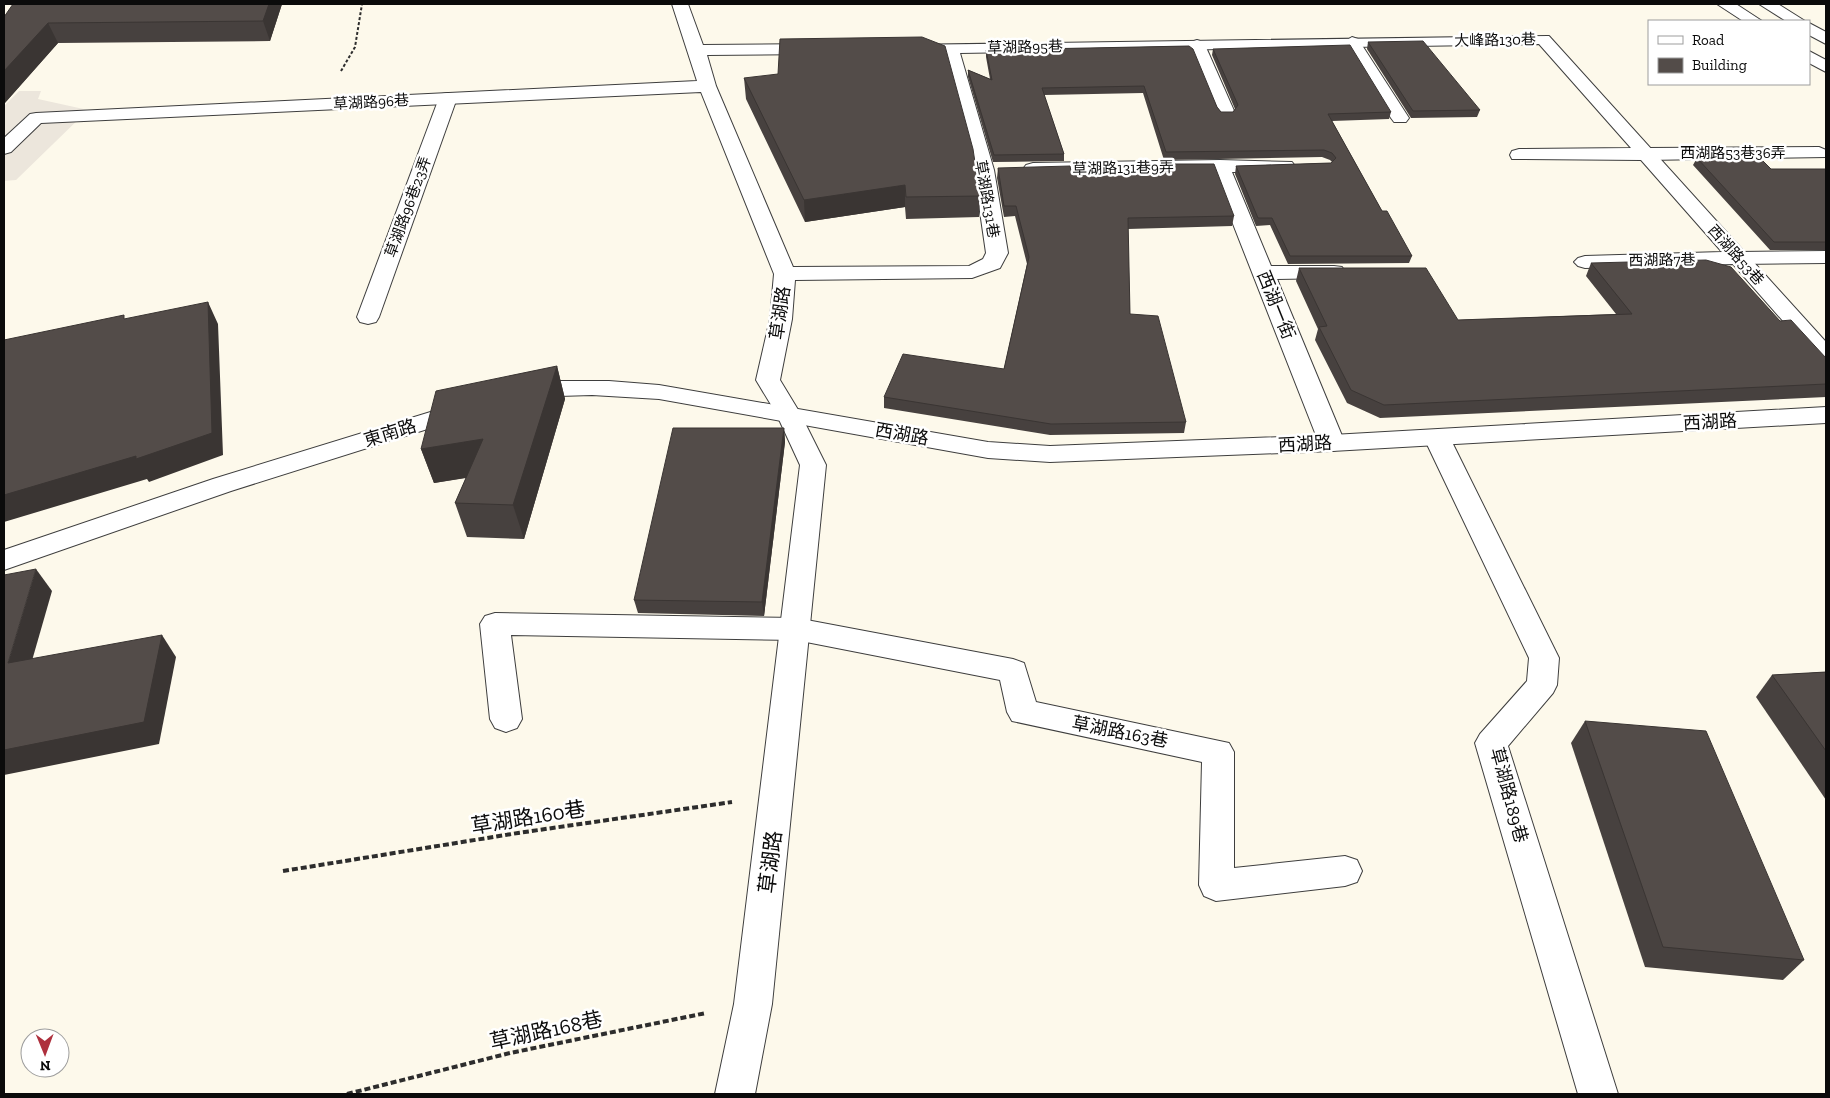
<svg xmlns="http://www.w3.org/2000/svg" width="1830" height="1098" font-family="'Zilla Slab','Noto Sans TC',serif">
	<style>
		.plaza { fill: #ece6dc }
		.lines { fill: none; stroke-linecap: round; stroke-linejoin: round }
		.service-casing { stroke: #3e3e3e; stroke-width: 2 }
		.minor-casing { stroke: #3e3e3e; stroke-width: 2 }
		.tertiary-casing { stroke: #3e3e3e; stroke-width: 2 }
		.path-far1 { stroke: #2d2d2d; stroke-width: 2; stroke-dasharray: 3 2; stroke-linecap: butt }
		.path { stroke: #2d2d2d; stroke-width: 4; stroke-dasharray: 6 3; stroke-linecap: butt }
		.service { fill: #fff; fill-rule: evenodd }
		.minor { fill: #fff; fill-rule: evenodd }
		.tertiary { fill: #fff; fill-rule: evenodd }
		.wall { fill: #47413f }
		.shaded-wall { fill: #3a3533 }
		.building { fill: #534c49; stroke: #3a3533 }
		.labels { text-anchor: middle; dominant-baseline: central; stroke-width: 5; stroke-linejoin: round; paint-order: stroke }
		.far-street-label { font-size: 15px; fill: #0b0b0b; stroke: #fff }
		.street-label { font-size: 18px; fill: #0b0b0b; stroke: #fff }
		.near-street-label { font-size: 21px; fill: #0b0b0b; stroke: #fff }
	</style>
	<rect width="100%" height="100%" fill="#fdf9eb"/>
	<polygon class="plaza" points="19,91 41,91 38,99 88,110 16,180 4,181 4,106"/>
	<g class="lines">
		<g class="service-casing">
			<g id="service">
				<polygon points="1352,37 1358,39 1409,118 1406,122 1394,122 1391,118 1344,42"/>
				<polygon points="1197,40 1203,42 1205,45 1235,113 1232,117 1220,117 1217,113 1189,45 1191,42"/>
				<polygon points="448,93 454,94 457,98 379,317 376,322 368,324 360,322 357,317 439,98 442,94"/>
				<polygon points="1819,147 1826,150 1826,157 1647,160 1640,158 1638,154 1640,150 1647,148"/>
				<polygon points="1826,251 1826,263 1739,264 1732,262 1728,258 1732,254 1739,252"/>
				<polygon points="1437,430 1446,432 1450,438 1559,658 1557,685 1553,693 1508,746 1618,1094 1578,1094 1475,743 1480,734 1527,681 1529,658 1424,438 1428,432"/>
				<polygon points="495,613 796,618 1013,659 1024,663 1036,702 1229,743 1234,752 1234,868 1345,856 1357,860 1362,871 1357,882 1345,886 1216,901 1204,896 1199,885 1202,762 1012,721 1007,712 1000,680 796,640 511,635 522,719 517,728 506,732 495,728 490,719 480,624 485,616"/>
			</g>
		</g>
		<g class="minor-casing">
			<g id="minor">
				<polygon points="672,4 688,4 703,45 817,44 823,45 825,49 823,53 817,54 707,55 716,86 793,267 969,266 983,259 986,253 974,170 943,53 907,54 901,53 899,49 901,45 1549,36 1826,342 1826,363 1818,361 1733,264 1585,268 1578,266 1574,262 1578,258 1585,256 1722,252 1641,160 1512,159 1510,155 1512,151 1519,149 1631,148 1539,44 960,53 994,170 1008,253 1000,268 972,278 795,280 792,319 780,380 800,413 826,465 772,1004 755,1094 715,1094 734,1004 800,465 776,413 756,380 770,319 774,274 701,92 41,123 11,152 4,154 4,138 30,114 36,113 697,81"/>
				<polygon points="1220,160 1292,162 1295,166 1292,170 1285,172 1232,172 1271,266 1334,266 1342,267 1345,272 1342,277 1334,278 1277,279 1345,443 1341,449 1332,451 1323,449 1319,443 1213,173 1033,175 1026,173 1023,169 1026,165 1033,163"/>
			</g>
		</g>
		<g class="tertiary-casing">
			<g id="tertiary">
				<polygon points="1717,4 1736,4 1762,21 1743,21"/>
				<polygon points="1759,4 1778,4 1805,21 1786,21"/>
				<polygon points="1809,23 1826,32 1826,44 1809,35"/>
				<polygon points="1809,51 1826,60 1826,72 1809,63"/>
				<polygon points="559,381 609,381 659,385 988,442 1050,446 1332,435 1826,407 1826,423 1332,451 1050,462 988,458 659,399 592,395 559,396 526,400 517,398 514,393 517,388"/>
				<polygon points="463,402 472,405 475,410 472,415 231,491 4,570 4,550 213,479"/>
			</g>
		</g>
		<polyline class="path-far1" points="341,71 355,47 362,4"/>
		<g class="path">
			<polyline points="283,871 518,833 732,802"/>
			<polyline points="347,1094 510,1053 706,1013"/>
		</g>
		<use href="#service" class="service"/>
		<use href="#minor" class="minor"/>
		<use href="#tertiary" class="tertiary"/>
	</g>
	<g class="wall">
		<polygon points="282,4 270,41 58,43 4,104 4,17"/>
		<polygon points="1432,4 1511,4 1434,5"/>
		<polygon points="1368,42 1480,110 1477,117 1411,118 1367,49"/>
		<polygon points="1189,46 1217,107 1221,112 1233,112 1235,109 1212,55 1213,49 1391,112 1389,119 1332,121 1382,211 1412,256 1409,263 1288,264 1270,225 1256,226 1235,174 1236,166 1331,163 1332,162 1330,160 1322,157 1164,160 1143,93 1044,95 1064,154 1064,161 993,162 968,77 968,70 990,79 986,57 986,50"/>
		<polygon points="744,78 980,196 979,217 906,219 905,207 805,222 746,99"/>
		<polygon points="1697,158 1771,169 1826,169 1826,250 1770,250 1693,165"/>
		<polygon points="1171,164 1234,216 1232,226 1128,229 1130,314 1186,422 1184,433 1050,435 884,408 884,397 1004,369 1027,264 1015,216 1004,217 997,178 998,168 1071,171 1170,169"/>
		<polygon points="1591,263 1780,321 1826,358 1826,397 1380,418 1347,403 1315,340 1318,329 1296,281 1299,268 1458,320 1616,314 1586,276"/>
		<polygon points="557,366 565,399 524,539 467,537 455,503 466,478 434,483 421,449"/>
		<polygon points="784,428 785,442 764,616 638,613 634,600"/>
		<polygon points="1826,672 1826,800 1756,697 1772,675"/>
		<polygon points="1585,721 1804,960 1783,980 1645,967 1571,743"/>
	</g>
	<g class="shaded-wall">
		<polygon points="269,4 282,4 270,41 263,21"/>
		<polygon points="48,23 58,43 4,104 4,71"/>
		<polygon points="905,185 905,207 805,222 804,200"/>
		<polygon points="208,302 218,324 223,455 149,482 147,479 4,522 4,495"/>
		<polygon points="557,366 565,399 524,539 513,505"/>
		<polygon points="784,428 785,442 764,616 762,602"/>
		<polygon points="483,439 494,473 434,483 421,449"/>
		<polygon points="36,569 52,591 25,685 8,663"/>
		<polygon points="162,635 176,657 159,744 4,775 4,750"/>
	</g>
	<g class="building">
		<polygon points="13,4 269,4 263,21 48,23 4,71 4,17"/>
		<polygon points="922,37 945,46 973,149 980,196 906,197 905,185 804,200 744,78 778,74 780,39"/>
		<polygon points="1423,41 1480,110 1413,111 1368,42"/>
		<polygon points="1350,45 1391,112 1328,114 1382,211 1387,211 1412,256 1290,256 1272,218 1258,218 1236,166 1331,163 1336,158 1332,153 1324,150 1166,152 1144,86 1042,88 1064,154 994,155 968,70 992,80 986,50 1189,46 1193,49 1217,107 1221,112 1233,112 1238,105 1213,49"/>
		<polygon points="1697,158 1760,158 1771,169 1826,169 1826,242 1774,242"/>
		<polygon points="1171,164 1214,164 1234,216 1128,218 1130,314 1158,316 1186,422 1051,424 884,397 903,354 1004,369 1029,257 1016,206 1004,206 998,168 1070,166 1071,171 1172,169"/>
		<polygon points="1706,260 1731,267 1780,321 1791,320 1826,358 1826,384 1384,405 1351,390 1319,327 1327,326 1299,268 1426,268 1458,320 1632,314 1591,263"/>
		<polygon points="208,302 212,433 136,459 136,456 4,495 4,340 124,315 124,319"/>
		<polygon points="557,366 513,505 455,503 483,439 421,449 436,391"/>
		<polygon points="673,428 784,428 762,602 634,600"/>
		<polygon points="36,569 8,663 162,635 144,722 4,750 4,575"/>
		<polygon points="1826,672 1826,751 1772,675"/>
		<polygon points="1585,721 1706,731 1804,960 1663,947"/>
	</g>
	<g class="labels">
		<g class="far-street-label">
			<text transform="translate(1495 40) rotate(-1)">大峰路130巷</text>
			<text transform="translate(1025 47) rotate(-1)">草湖路95巷</text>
			<text transform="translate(371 102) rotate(-3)">草湖路96巷</text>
			<text x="1733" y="153">西湖路53巷36弄</text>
			<text transform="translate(1123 168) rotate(-1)">草湖路131巷9弄</text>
			<text transform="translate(987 199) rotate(80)">草湖路131巷</text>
			<text transform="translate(408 207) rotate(-70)">草湖路96巷23弄</text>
			<text transform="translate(1736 255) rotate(48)">西湖路53巷</text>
			<text transform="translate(1662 260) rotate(-1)">西湖路7巷</text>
		</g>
		<g class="street-label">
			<text transform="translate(1276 305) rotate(68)">西湖一街</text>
			<text transform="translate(780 313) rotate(-82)">草湖路</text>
			<text transform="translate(1710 422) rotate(-3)">西湖路</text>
			<text transform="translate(390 433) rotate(-17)">東南路</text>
			<text transform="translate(902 434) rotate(10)">西湖路</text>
			<text transform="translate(1305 444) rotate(-3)">西湖路</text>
			<text transform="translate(1120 732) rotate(11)">草湖路163巷</text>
			<text transform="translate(1509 795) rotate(75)">草湖路189巷</text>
		</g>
		<g class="near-street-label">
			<text transform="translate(528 817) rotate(-9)">草湖路160巷</text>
			<text transform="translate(770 862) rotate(-83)">草湖路</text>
			<text transform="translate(546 1030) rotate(-12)">草湖路168巷</text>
		</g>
	</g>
	<rect width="1830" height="1098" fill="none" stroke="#0b0b0b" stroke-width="10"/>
	<rect x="1648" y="20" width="162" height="65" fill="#ffffff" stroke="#9d9d9d"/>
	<rect x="1658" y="36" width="25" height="8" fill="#ffffff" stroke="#9d9d9d"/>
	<text x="1692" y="45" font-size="15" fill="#0b0b0b">Road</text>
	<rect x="1658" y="58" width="25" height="15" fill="#534c49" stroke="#9d9d9d"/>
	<text x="1692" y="70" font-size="15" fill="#0b0b0b">Building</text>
	<g transform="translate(45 1053) rotate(179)"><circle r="24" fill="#ffffff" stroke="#9d9d9d"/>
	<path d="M0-4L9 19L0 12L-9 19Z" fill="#ae303d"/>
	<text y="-8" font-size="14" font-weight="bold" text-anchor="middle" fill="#0b0b0b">N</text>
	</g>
</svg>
